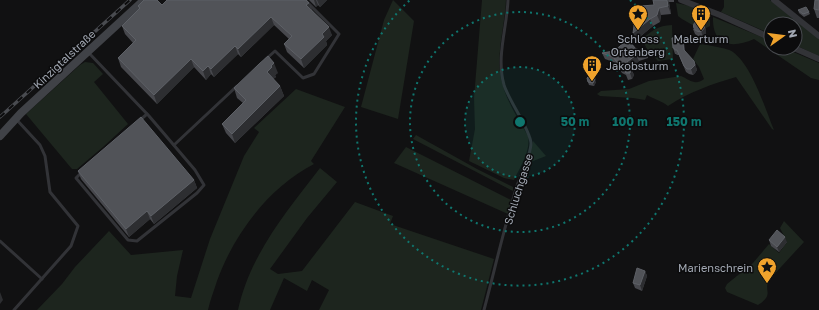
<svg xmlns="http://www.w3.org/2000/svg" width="819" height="310" font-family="'Golos Text',sans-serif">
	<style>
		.green { fill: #1d251e }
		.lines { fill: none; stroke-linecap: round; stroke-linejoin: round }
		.lane { stroke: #323337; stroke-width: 3 }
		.street { stroke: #323337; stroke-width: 6 }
		.secondary { stroke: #404247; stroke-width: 8 }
		.rail-casing { stroke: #494b50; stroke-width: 3.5 }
		.rail { stroke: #0c0c0d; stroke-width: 2; stroke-dasharray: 6; stroke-linecap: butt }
		.wall { fill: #47484d }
		.shaded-wall { fill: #2d2e31 }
		.building { fill: #515358; stroke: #5d6066 }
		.ring { fill: none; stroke: #0f766e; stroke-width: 2; stroke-dasharray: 2 4 }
		.labels { text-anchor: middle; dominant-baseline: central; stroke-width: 3; stroke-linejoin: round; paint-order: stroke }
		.poi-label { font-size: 11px; fill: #a2a8b3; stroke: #0c0c0d }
		.street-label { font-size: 11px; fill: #a2a8b3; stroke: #0c0c0d }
		.centre { fill: #0f766e; stroke: #0c0c0d; stroke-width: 2 }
		.ring-label { font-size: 12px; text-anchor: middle; font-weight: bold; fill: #0f766e; stroke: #0c0c0d; stroke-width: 3; stroke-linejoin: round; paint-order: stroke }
	</style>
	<rect width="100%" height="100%" fill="#111112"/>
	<g class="green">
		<polygon points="393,0 414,21 398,119 361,107 384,20"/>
		<path d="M 482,0 L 506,0 C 505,28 494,58 503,86 C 508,104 519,120 528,136 C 531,151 520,167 514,180 L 504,178 L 469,161 L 475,129 L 474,98 Z"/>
		<polygon points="724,0 770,0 819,39 819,56 795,45 795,24 771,24 771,34 721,12 724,7"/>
		<polygon points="676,3 690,6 710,17 710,26 706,28 704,26 696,27 682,19 678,16"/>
		<path d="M 713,17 L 764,38 L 771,42 L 771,48 L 784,48 L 819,63 L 819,80 L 811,78 L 754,39 C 732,49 712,46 713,17 Z"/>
		<path d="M 672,25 L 673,59 L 658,61 L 647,49 L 642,39 C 653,30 657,26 672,25 Z"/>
		<path d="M 700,44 C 707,45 728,48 733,52 C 752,66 765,108 774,130 L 772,129 L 736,77 C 712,84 689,92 668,106 C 662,101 654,99 647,95 L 645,100 L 633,98 L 600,96 L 597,94 L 601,91 L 629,89 L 649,81 L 681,76 C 690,80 695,86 704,79 L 699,67 L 693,59 Z"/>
		<polygon points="85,62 93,63 103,74 94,82 128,124 103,147 77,169 72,169 26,114 80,65"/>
		<path d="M 296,89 L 345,107 L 311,161 L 314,164 C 269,187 234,234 217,281 C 214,291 210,300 208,310 L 37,310 L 62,284 L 75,267 L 109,231 L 131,255 L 183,250 L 177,276 L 175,296 L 191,298 L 210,239 L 244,156 L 259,132 L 254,128 Z"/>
		<polygon points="416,135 477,169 513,187 513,191 413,139"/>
		<polygon points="533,141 546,156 528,163"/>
		<polygon points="406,147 511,200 508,214 394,163"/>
		<path d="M 320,168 L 337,182 L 307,218 L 270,269 L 278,274 L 302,271 L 355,202 L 393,216 L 390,224 L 494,259 L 481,310 L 319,310 L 329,290 L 312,280 L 307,291 L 284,278 L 270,310 L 238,310 C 250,255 286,212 320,168 Z"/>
		<path d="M 784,221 L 804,242 L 769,280 C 763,291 775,294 758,305 L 727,292 L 725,288 L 727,284 L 753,263 L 769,244 L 779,253 L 787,242 L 780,228 Z"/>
	</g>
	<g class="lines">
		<g class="lane">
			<polyline points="266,59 275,51 303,78 314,74 339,34 305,0"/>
			<polyline points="139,121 147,114"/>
			<polyline points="174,145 237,86"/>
			<polyline points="81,173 76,178 128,240 137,241 197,193 204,185 195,170 149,116 88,52"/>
			<polyline points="0,241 42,279"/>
			<polyline points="14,310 71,246 78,226 50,192 45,156 40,145 16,119"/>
			<path d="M 484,310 C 495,269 504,227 517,186 C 521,174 531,155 531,143 C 530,129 509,101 504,85 C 496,57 507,28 508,0"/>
		</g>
		<g class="street">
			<polyline points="681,0 720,15 771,38"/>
			<polyline points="774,0 819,36"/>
			<polyline points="794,48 819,59"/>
		</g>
		<polyline class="secondary" points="0,136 21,113 144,0"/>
		<g class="rail-casing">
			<polyline id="rail" points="0,117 130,0"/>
		</g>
		<use href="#rail" class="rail"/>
	</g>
	<g class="wall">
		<polygon points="309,0 327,0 320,7 318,5 316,7"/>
		<polygon points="653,0 674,0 674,2 669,2 671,14 661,15 660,22 653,26 636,40 654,5"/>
		<polygon points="819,0 819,18 817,18 814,9"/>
		<polygon points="309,3 312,10 332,35 326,41 327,45 304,68 287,52 284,44 289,39 274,25 241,57 238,54 214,77 211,74 206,80 194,67 157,104 121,67 118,58 133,43 125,34 122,26 139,9 138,6"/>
		<polygon points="798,10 809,12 810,14 804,17 799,13"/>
		<polygon points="693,29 706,29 706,34 703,37 699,37 695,34"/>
		<polygon points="682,37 684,43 685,52 694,61 697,70 695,73 693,75 689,74 686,72 679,55 677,55 676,54 675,54 673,48"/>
		<polygon points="630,38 632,45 636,49 646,51 648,58 639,61 631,68 634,75 632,79 628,80 626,75 622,73 616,63 605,59 602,53 614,51"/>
		<polygon points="278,73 275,75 276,77 273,79 280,86 284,96 235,143 226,133 222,124 243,103 237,98 234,88"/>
		<polygon points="588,82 596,82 594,86 589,85"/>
		<polygon points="78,171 194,180 197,188 154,224 150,219 129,237 81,179"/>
		<polygon points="769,240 787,242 779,252 771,246"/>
		<polygon points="645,271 647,276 642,291 635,288 633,283"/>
	</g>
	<g class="shaded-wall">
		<polygon points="314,0 316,0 318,5 316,7"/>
		<polygon points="317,0 327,0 320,7"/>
		<polygon points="667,0 668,0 669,3 671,14 668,6"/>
		<polygon points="309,3 312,11 306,5"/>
		<polygon points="659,8 661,15 660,22 657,15"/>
		<polygon points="271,17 274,25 241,57 238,49"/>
		<polygon points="650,19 653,26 636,40 633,33"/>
		<polygon points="704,23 706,29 706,34 703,37 701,31"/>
		<polygon points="329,27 332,35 326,41 327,45 304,68 301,59 322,34"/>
		<polygon points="682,37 684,43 686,56 684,50"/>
		<polygon points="235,46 238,54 214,77 211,69"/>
		<polygon points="636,55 639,61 630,69 627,62"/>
		<polygon points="191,59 194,67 157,104 154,95"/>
		<polygon points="694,61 697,70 695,73 693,75 691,69"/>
		<polygon points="274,63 278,73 275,75 276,77 270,82 267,72 271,66"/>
		<polygon points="208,66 211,74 206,80 203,71"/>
		<polygon points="631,69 634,75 632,79 630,73"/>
		<polygon points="595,79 596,82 594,86 593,83"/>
		<polygon points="280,86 284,96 235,143 232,134"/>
		<polygon points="194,180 197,188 154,224 151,216"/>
		<polygon points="147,211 150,219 129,237 126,229"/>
		<polygon points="785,237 787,242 779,252 777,247"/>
		<polygon points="645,271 647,276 642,291 640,285"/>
		<polygon points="0,292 3,300 0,304"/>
	</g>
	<g class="building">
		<polygon points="144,0 157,0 162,5 167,0 306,0 309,3 306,5 329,27 322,34 324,37 301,59 284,44 292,36 271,17 238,49 235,46 211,69 208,66 203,71 191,59 154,95 118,58 136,40 122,26 140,8 138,6"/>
		<polygon points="653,0 667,0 668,6 659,8 657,15 650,19 633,33 634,26 632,18 635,13 635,10 641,6 654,5"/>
		<polygon points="815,0 819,0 819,10 814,9"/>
		<polygon points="806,7 809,12 803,14 798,10"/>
		<circle cx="699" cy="26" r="5.5"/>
		<polygon points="682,37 684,50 694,61 695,65 691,69 687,69 684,66 677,50 675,50 674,48 673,48 672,38"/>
		<polygon points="630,38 630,42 636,49 646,51 636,55 627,62 631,69 630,73 626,73 623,68 620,66 613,57 602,53 614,51"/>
		<polygon points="268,56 274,63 271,66 272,67 267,72 280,86 232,134 222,124 246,100 234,88 259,64"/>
		<polygon points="591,75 594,77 595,79 593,83 588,82 587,78 589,76"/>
		<polygon points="141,117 194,180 151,216 147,211 126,229 78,171"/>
		<polygon points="777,230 785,237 777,247 769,240"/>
		<polygon points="637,268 645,271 640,285 633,283"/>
	</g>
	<circle cx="520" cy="122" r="55" fill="#0f766e" fill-opacity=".12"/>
	<g class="ring">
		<circle cx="520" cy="122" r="55"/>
		<circle cx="520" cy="122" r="110"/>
		<path d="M630 0A164 164 0 1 1 410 0"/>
	</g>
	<defs>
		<g id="sight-pin" transform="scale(1)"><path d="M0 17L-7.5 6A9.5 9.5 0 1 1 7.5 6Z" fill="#efa22c" stroke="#0c0c0d"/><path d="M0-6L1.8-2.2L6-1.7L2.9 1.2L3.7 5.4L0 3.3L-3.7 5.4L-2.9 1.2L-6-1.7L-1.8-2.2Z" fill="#111"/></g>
		<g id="building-pin" transform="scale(1)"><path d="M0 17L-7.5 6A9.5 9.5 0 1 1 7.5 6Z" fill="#efa22c" stroke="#0c0c0d"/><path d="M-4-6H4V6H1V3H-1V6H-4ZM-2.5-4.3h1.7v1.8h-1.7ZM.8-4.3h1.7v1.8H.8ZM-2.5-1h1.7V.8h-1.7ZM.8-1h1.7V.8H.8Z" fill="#111"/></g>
	</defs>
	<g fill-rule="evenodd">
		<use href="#sight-pin" x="638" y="14"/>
		<use href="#building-pin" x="701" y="14"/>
		<use href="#building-pin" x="592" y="65"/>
		<use href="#sight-pin" x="767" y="267"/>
	</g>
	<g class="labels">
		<g class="poi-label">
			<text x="638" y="38">Schloss<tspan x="638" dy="13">Ortenberg</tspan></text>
			<text x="701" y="38">Malerturm</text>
			<text x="606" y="65" text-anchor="start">Jakobsturm</text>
			<text x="753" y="267" text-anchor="end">Marienschrein</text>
		</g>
		<g class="street-label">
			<text transform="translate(64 59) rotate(-43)">Kinzigtalstraße</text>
			<text transform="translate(518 189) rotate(-73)">Schluchgasse</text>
		</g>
	</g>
	<circle cx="520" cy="122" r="6" class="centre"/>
	<g class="ring-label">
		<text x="575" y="126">50 m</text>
		<text x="630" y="126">100 m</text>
		<text x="684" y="126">150 m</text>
	</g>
	<g transform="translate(783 36) rotate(76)"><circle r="19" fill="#0c0c0d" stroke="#484a4f"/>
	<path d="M0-3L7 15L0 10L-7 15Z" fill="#efa22c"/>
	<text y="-6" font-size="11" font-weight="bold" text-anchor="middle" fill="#a2a8b3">N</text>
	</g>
</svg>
